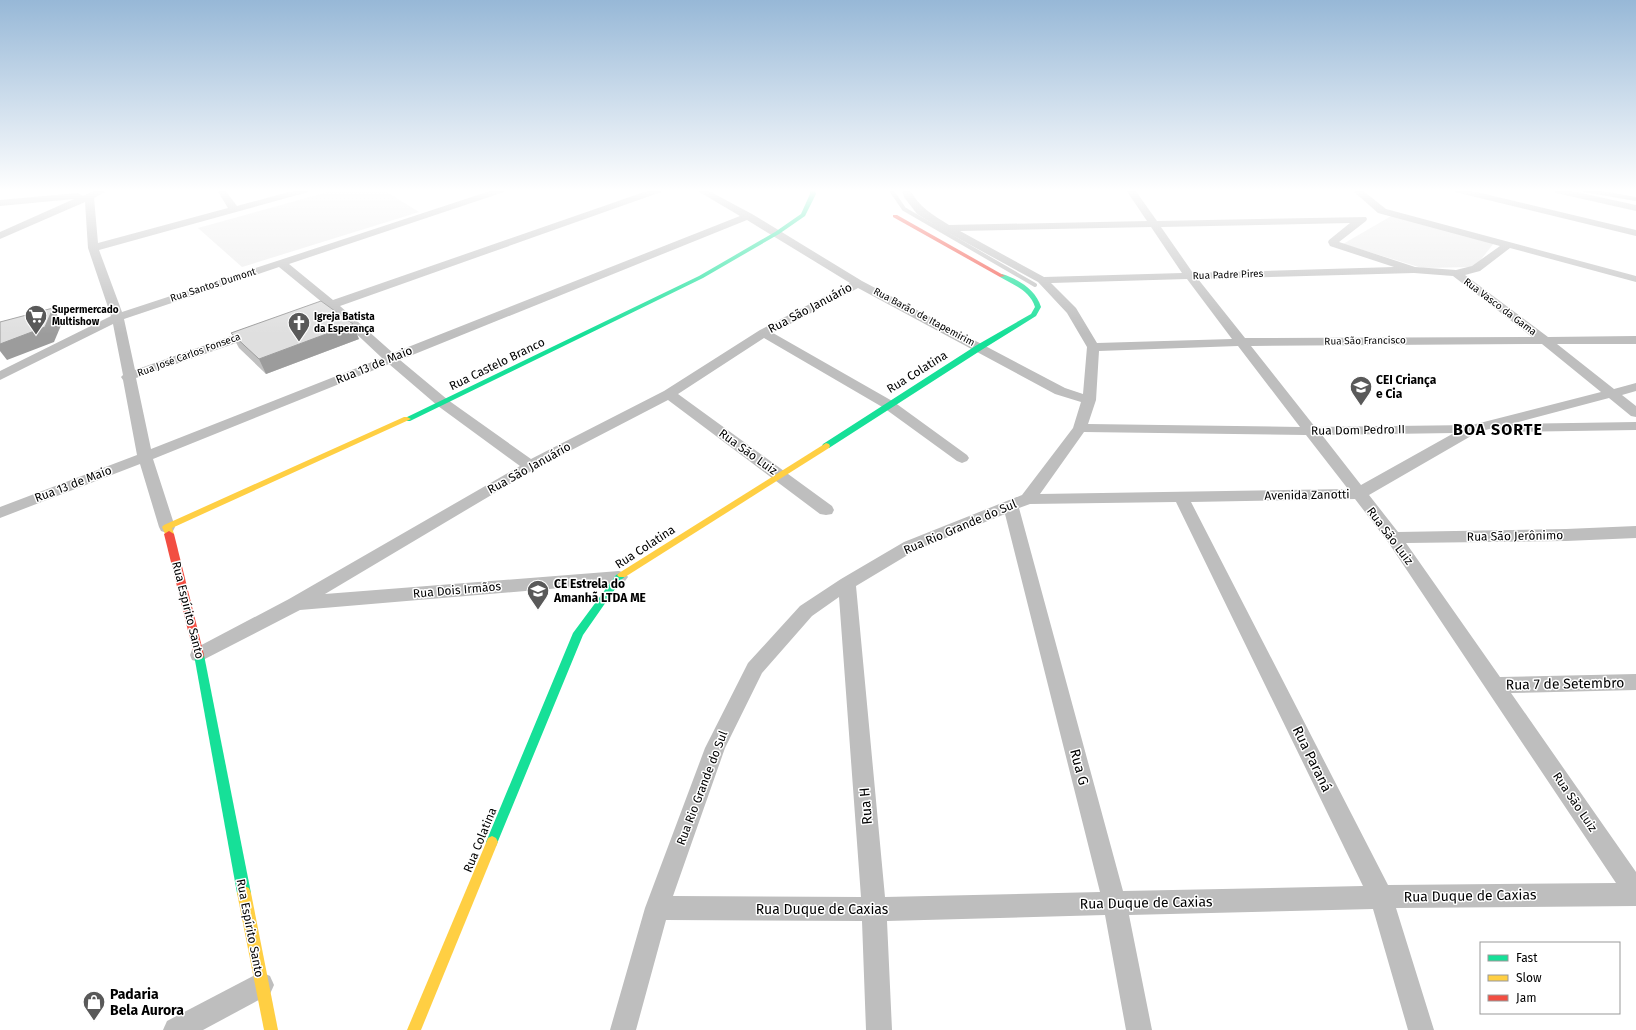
<svg xmlns="http://www.w3.org/2000/svg" width="1636" height="1030" font-family="'Fira Sans',sans-serif">
	<style>
		.green { fill: #ebebeb }
		.lines { fill: none; stroke-linecap: round; stroke-linejoin: round }
		.stream { stroke: #bebebe; stroke-width: 4 }
		.street { fill: #bebebe; fill-rule: evenodd }
		.fast { fill: #16e098; fill-rule: evenodd }
		.slow { fill: #ffcf43; fill-rule: evenodd }
		.jam { fill: #f24e42; fill-rule: evenodd }
		.wall { fill: #c0c0c0 }
		.shaded-wall { fill: #9c9c9c }
		.building { fill: #dfdfdf; stroke: #9c9c9c }
		.labels { text-anchor: middle; dominant-baseline: central; stroke-width: 3; stroke-linejoin: round; paint-order: stroke }
		.far-street-label { font-size: 10px; fill: #000; stroke: #fff }
		.far-poi-label { font-size: 10px; font-weight: bold; fill: #000; stroke: #fff; text-anchor: start }
		.street-label { font-size: 12px; fill: #000; stroke: #fff }
		.poi-label { font-size: 12px; font-weight: bold; fill: #000; stroke: #fff; text-anchor: start }
		.near-street-label { font-size: 14px; fill: #000; stroke: #fff }
		.near-poi-label { font-size: 14px; font-weight: bold; fill: #000; stroke: #fff; text-anchor: start }
		.district-label { font-size: 16px; font-weight: bold; letter-spacing: 1px; fill: #000; stroke: #fff }
	</style>
	<rect width="100%" height="100%" fill="#fff"/>
	<g class="green">
		<polygon points="335,190 383,190 419,212 242,267 198,228"/>
		<polygon points="1393,215 1494,243 1475,267 1422,268 1343,244"/>
	</g>
	<g class="lines">
		<g class="stream">
			<polyline points="891,190 904,209 1035,285"/>
			<polyline points="1584,190 1636,199"/>
		</g>
		<g class="street">
			<path d="M 96,190 L 108,190 L 94,198 L 98,243 L 228,208 L 217,190 L 225,190 L 237,206 L 296,190 L 310,190 L 308,192 L 99,250 L 122,312 L 493,190 L 506,190 L 504,192 L 289,264 L 333,300 L 650,190 L 663,190 L 661,192 L 340,306 L 393,353 L 740,216 L 696,190 L 707,190 L 752,214 L 862,281 L 1065,388 L 1083,394 L 1087,347 L 1067,313 L 1038,282 L 943,230 L 917,214 L 904,197 L 902,190 L 910,190 C 919,207 933,215 949,225 L 1147,221 L 1126,190 L 1135,190 L 1157,221 L 1366,217 L 1367,219 L 1366,221 L 1339,242 L 1415,267 L 1456,270 L 1472,266 L 1500,246 L 1378,213 L 1352,190 L 1362,190 L 1386,209 L 1636,276 L 1636,282 L 1510,248 L 1480,271 L 1465,275 L 1548,337 L 1636,336 L 1636,344 L 1557,344 L 1614,389 L 1636,383 L 1636,391 L 1622,395 L 1636,406 L 1636,417 L 1631,416 L 1609,398 L 1511,424 L 1636,422 L 1636,430 L 1500,432 L 1495,431 L 1493,428 L 1478,432 L 1369,495 L 1398,532 L 1566,529 L 1636,526 L 1636,538 L 1566,541 L 1406,543 L 1500,677 L 1636,674 L 1636,690 L 1511,693 L 1636,872 L 1636,906 L 1396,908 L 1434,1030 L 1408,1030 L 1373,909 L 1129,915 L 1152,1030 L 1126,1030 L 1105,915 L 887,921 L 892,1030 L 866,1030 L 862,921 L 666,920 L 636,1030 L 610,1030 L 645,908 L 705,748 L 748,663 L 800,606 L 841,579 L 904,542 L 1022,495 L 1073,428 L 1081,402 L 1055,394 L 858,288 L 773,333 L 894,402 L 967,455 L 969,458 L 967,461 L 962,463 L 957,461 L 884,408 L 764,338 L 678,394 L 832,506 L 834,510 L 832,514 L 826,515 L 820,514 L 668,400 L 535,469 L 325,594 L 619,571 L 625,573 L 628,577 L 625,581 L 619,583 L 300,610 L 199,662 L 192,660 L 190,655 L 192,650 L 289,599 L 520,466 L 438,406 L 389,364 L 153,459 L 175,527 L 173,531 L 167,533 L 161,531 L 159,527 L 140,464 L 0,518 L 0,507 L 137,455 L 123,380 L 121,377 L 123,375 L 113,324 L 0,380 L 0,371 L 111,316 L 88,248 L 85,202 L 0,239 L 0,232 L 74,199 L 0,206 L 0,200 L 78,193 L 83,196 ZM 747,220 L 850,283 L 760,330 L 664,391 L 531,459 L 448,400 L 400,360 ZM 1350,223 L 1329,240 L 1328,242 L 1330,246 L 1394,267 L 1193,273 L 1161,227 ZM 1151,227 L 1182,273 L 1044,277 L 960,231 ZM 279,267 L 323,303 L 303,310 L 301,313 L 303,316 L 307,317 L 330,309 L 382,358 L 151,449 L 136,378 L 259,335 L 261,332 L 259,329 L 251,329 L 135,370 L 124,319 ZM 1414,273 L 1453,276 L 1532,337 L 1245,338 L 1198,279 ZM 1187,279 L 1232,339 L 1097,343 L 1076,308 L 1051,283 ZM 1542,344 L 1601,392 L 1472,425 L 1315,427 L 1251,346 ZM 1238,346 L 1300,427 L 1088,424 L 1096,400 L 1099,351 ZM 1084,432 L 1306,435 L 1348,489 L 1040,494 ZM 1454,433 L 1361,485 L 1322,435 ZM 1355,499 L 1388,542 L 1616,883 L 1388,885 L 1191,502 ZM 1176,502 L 1363,886 L 1123,891 L 1019,508 L 1030,504 ZM 1005,514 L 1100,892 L 885,897 L 856,586 L 916,550 ZM 839,597 L 861,897 L 673,896 L 725,748 L 762,673 L 812,616 Z"/>
			<polygon points="1453,190 1468,190 1636,230 1636,236 1455,192"/>
			<polygon points="1551,190 1567,190 1636,205 1636,211 1556,193"/>
			<polygon points="261,972 270,976 274,985 270,994 203,1030 163,1030 167,1021"/>
		</g>
		<g class="fast">
			<polygon points="810,190 815,190 816,194 805,216 779,234 703,278 410,421 407,421 403,419 699,276 775,232 801,214 810,194"/>
			<path d="M 1002,274 C 1018,279 1036,290 1041,307 L 1036,316 L 983,349 L 829,448 L 823,448 L 822,446 L 823,444 L 977,345 L 1031,314 L 1035,307 C 1030,291 1014,285 1000,277 L 1000,275 Z"/>
			<polygon points="622,572 625,573 627,575 622,579 583,635 496,846 492,848 488,846 486,842 573,633 616,575"/>
			<polygon points="199,651 203,652 204,655 251,893 249,898 244,900 239,898 237,893 194,655 195,652"/>
		</g>
		<g class="slow">
			<polygon points="404,417 407,417 411,419 172,528 174,534 172,536 166,536 162,527 164,525"/>
			<polygon points="826,443 829,444 830,446 829,448 625,577 619,577 617,575 619,573"/>
			<polygon points="492,836 496,838 498,842 421,1030 407,1030 488,838"/>
			<polygon points="244,886 249,888 251,893 278,1030 264,1030 237,893 239,888"/>
		</g>
		<g class="jam">
			<polygon points="893,215 897,215 1005,276 1000,277 893,217"/>
			<polygon points="169,531 174,534 204,655 203,658 199,659 195,658 194,655 164,534"/>
		</g>
	</g>
	<polygon class="wall" points="231,333 359,339 266,374 239,348"/>
	<g class="shaded-wall">
		<polygon points="53,308 62,323 54,342 7,360 0,351 0,344"/>
		<polygon points="353,324 359,339 266,374 259,359"/>
	</g>
	<g class="building">
		<polygon points="321,301 353,324 259,359 231,333"/>
		<polygon points="53,308 45,327 0,344 0,322"/>
	</g>
	<linearGradient id="sky" x2="0" y2="1"><stop stop-color="#97b8d7"/><stop offset="0.57" stop-color="#fff"/><stop offset="1" stop-color="#fff" stop-opacity="0"/></linearGradient>
	<rect width="1636" height="334" fill="url(#sky)"/>
	<defs>
		<g id="supermarket-pin" transform="scale(1.15)"><path d="M0 17L-7.5 6A9.5 9.5 0 1 1 7.5 6Z" fill="#595959" stroke="#fff"/><path d="M-6-5.5h2.5l.6 2H6L4.5 2H-2.5L-4.4-4H-6ZM-1.5 3.2a1.3 1.3 0 1 0 .1 0ZM3 3.2a1.3 1.3 0 1 0 .1 0Z" fill="#fff"/></g>
		<g id="church-pin" transform="scale(1.15)"><path d="M0 17L-7.5 6A9.5 9.5 0 1 1 7.5 6Z" fill="#595959" stroke="#fff"/><path d="M-1.2-6h2.4v3.5h3.3v2.4h-3.3V6h-2.4V-.1h-3.3v-2.4h3.3Z" fill="#fff"/></g>
		<g id="school-pin" transform="scale(1.15)"><path d="M0 17L-7.5 6A9.5 9.5 0 1 1 7.5 6Z" fill="#595959" stroke="#fff"/><path d="M0-5L7-2L0 1L-7-2ZM-4 1L0 2.5L4 1V4Q0 6-4 4Z" fill="#fff"/></g>
		<g id="shop-pin" transform="scale(1.15)"><path d="M0 17L-7.5 6A9.5 9.5 0 1 1 7.5 6Z" fill="#595959" stroke="#fff"/><path d="M-5-2.5h2.3a2.7 3.5 0 0 1 5.4 0H5L5.5 6h-11ZM-1.5-2.5h3a1.5 2.3 0 0 0-3 0Z" fill="#fff"/></g>
	</defs>
	<g fill-rule="evenodd">
		<use href="#supermarket-pin" x="36" y="316"/>
		<use href="#church-pin" x="299" y="323"/>
		<use href="#school-pin" x="1361" y="387"/>
		<use href="#school-pin" x="538" y="591"/>
		<use href="#shop-pin" x="94" y="1002"/>
	</g>
	<g class="labels">
		<g class="far-street-label">
			<text transform="translate(1228 275) rotate(-2)">Rua Padre Pires</text>
			<text transform="translate(213 285) rotate(-18)">Rua Santos Dumont</text>
			<text transform="translate(1500 307) rotate(37)">Rua Vasco da Gama</text>
			<text transform="translate(924 317) rotate(28)">Rua Barão de Itapemirim</text>
			<text transform="translate(1365 341) rotate(-1)">Rua São Francisco</text>
			<text transform="translate(189 355) rotate(-20)">Rua José Carlos Fonseca</text>
		</g>
		<g class="far-poi-label">
			<text x="52" y="310">Supermercado<tspan x="52" dy="12">Multishow</tspan></text>
			<text x="314" y="317">Igreja Batista<tspan x="314" dy="12">da Esperança</tspan></text>
		</g>
		<g class="street-label">
			<text transform="translate(810 308) rotate(-28)">Rua São Januário</text>
			<text transform="translate(497 364) rotate(-26)">Rua Castelo Branco</text>
			<text transform="translate(374 365) rotate(-22)">Rua 13 de Maio</text>
			<text transform="translate(917 372) rotate(-32)">Rua Colatina</text>
			<text transform="translate(1358 430) rotate(-1)">Rua Dom Pedro II</text>
			<text transform="translate(748 452) rotate(36)">Rua São Luiz</text>
			<text transform="translate(529 468) rotate(-29)">Rua São Januário</text>
			<text transform="translate(73 484) rotate(-21)">Rua 13 de Maio</text>
			<text transform="translate(1307 495) rotate(-1)">Avenida Zanotti</text>
			<text transform="translate(960 527) rotate(-23)">Rua Rio Grande do Sul</text>
			<text transform="translate(1390 536) rotate(53)">Rua São Luiz</text>
			<text transform="translate(1515 536) rotate(-1)">Rua São Jerônimo</text>
			<text transform="translate(645 547) rotate(-33)">Rua Colatina</text>
			<text transform="translate(457 590) rotate(-5)">Rua Dois Irmãos</text>
			<text transform="translate(188 610) rotate(76)">Rua Espírito Santo</text>
			<text transform="translate(702 788) rotate(-69)">Rua Rio Grande do Sul</text>
			<text transform="translate(1575 802) rotate(56)">Rua São Luiz</text>
			<text transform="translate(480 840) rotate(-68)">Rua Colatina</text>
			<text transform="translate(250 928) rotate(79)">Rua Espírito Santo</text>
		</g>
		<g class="poi-label">
			<text x="1376" y="380">CEI Criança<tspan x="1376" dy="14">e Cia</tspan></text>
			<text x="554" y="584">CE Estrela do<tspan x="554" dy="14">Amanhã LTDA ME</tspan></text>
		</g>
		<g class="near-street-label">
			<text transform="translate(1565 684) rotate(-1)">Rua 7 de Setembro</text>
			<text transform="translate(1312 759) rotate(64)">Rua Paraná</text>
			<text transform="translate(1079 767) rotate(75)">Rua G</text>
			<text transform="translate(866 806) rotate(-95)">Rua H</text>
			<text transform="translate(1470 896) rotate(-1)">Rua Duque de Caxias</text>
			<text transform="translate(1146 903) rotate(-1)">Rua Duque de Caxias</text>
			<text x="822" y="909">Rua Duque de Caxias</text>
		</g>
		<g class="near-poi-label">
			<text x="110" y="994">Padaria<tspan x="110" dy="16">Bela Aurora</tspan></text>
		</g>
		<g class="district-label">
			<text x="1498" y="429">BOA SORTE</text>
		</g>
	</g>
	<rect x="1480" y="942" width="140" height="72" fill="#ffffff" stroke="#999999"/>
	<rect x="1488" y="955" width="20" height="6" fill="#16e098" stroke="#999999"/>
	<text x="1516" y="962" font-size="12" fill="#000000">Fast</text>
	<rect x="1488" y="975" width="20" height="6" fill="#ffcf43" stroke="#999999"/>
	<text x="1516" y="982" font-size="12" fill="#000000">Slow</text>
	<rect x="1488" y="995" width="20" height="6" fill="#f24e42" stroke="#999999"/>
	<text x="1516" y="1002" font-size="12" fill="#000000">Jam</text>
</svg>
